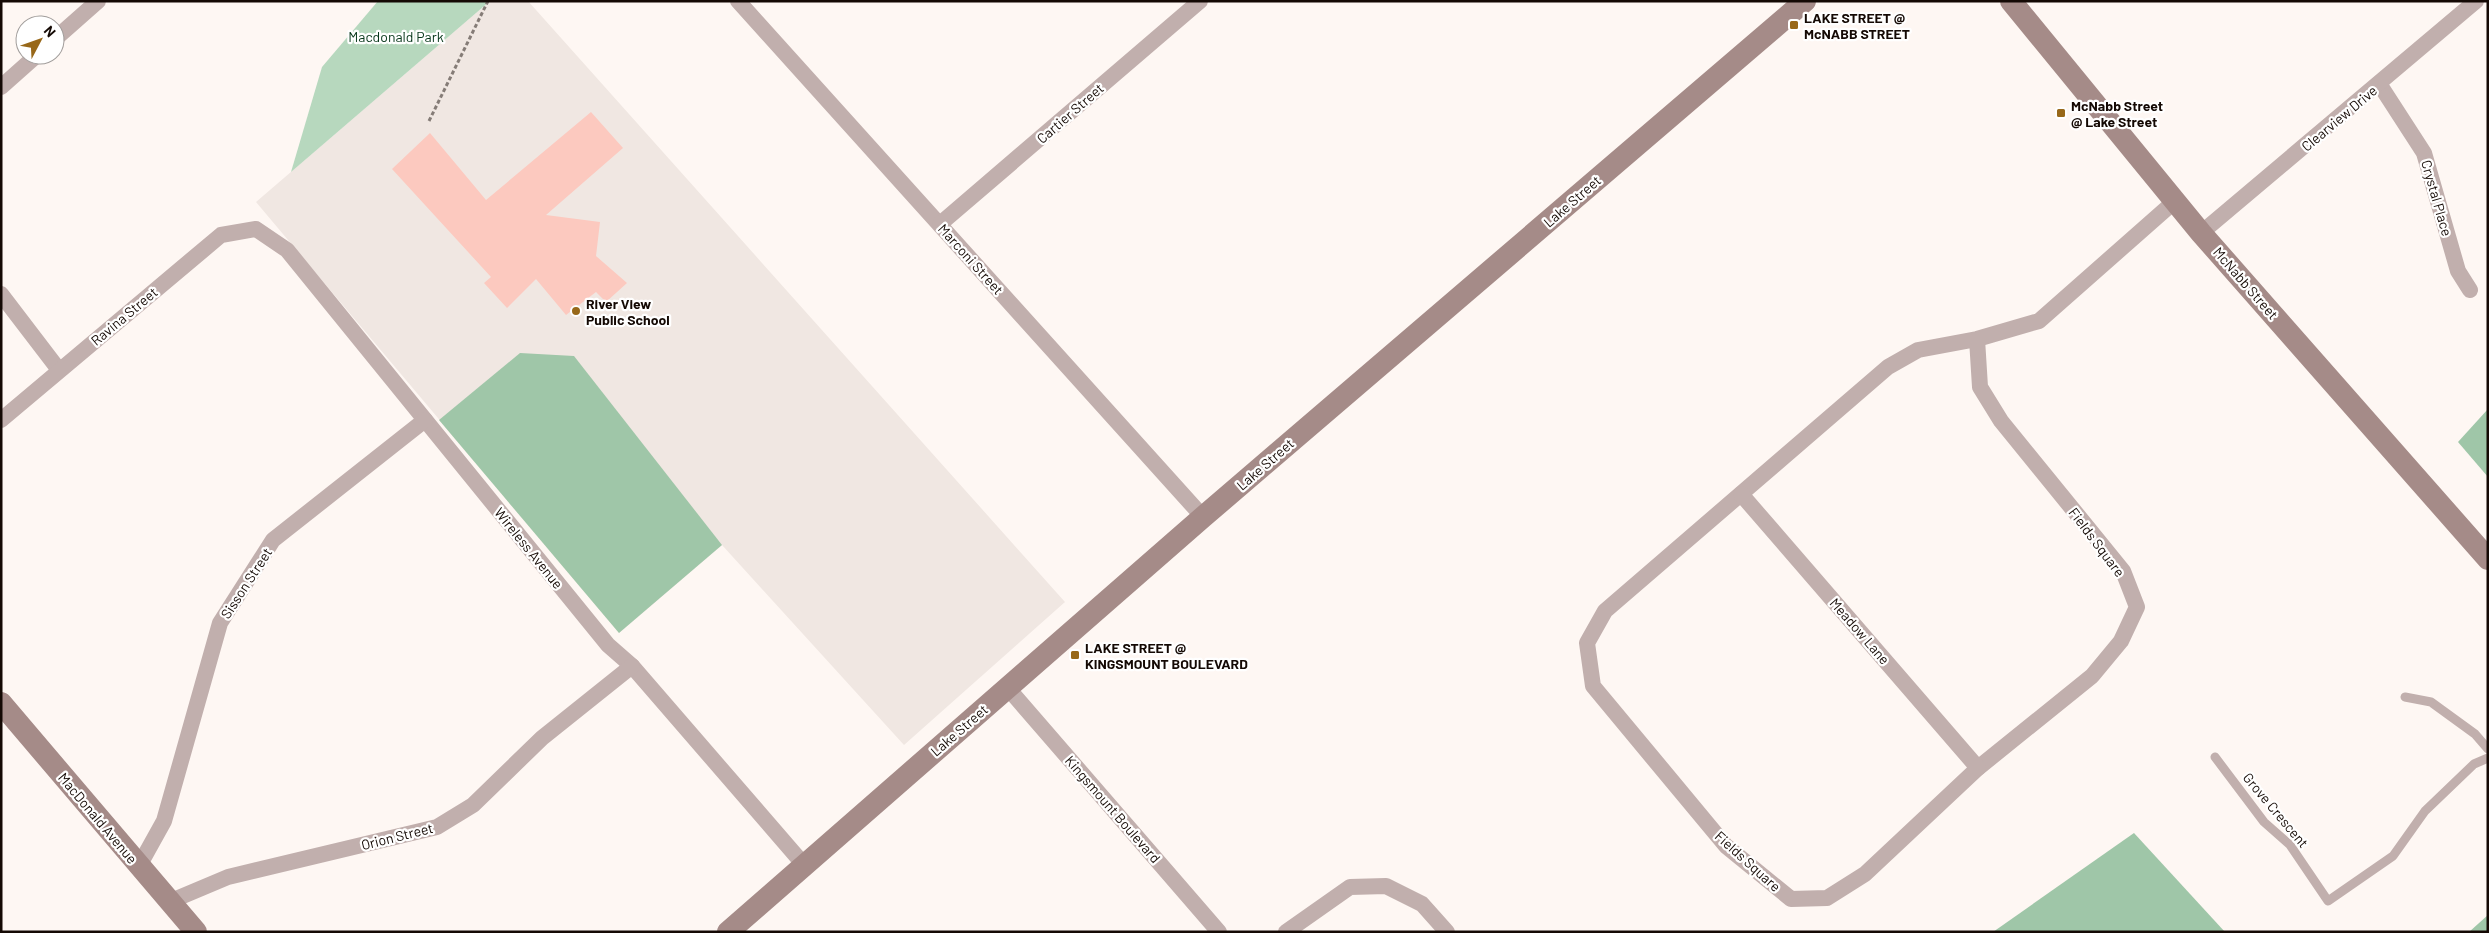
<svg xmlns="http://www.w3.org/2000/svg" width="2489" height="933" font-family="Barlow,sans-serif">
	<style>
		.built { fill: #f0e7e2 }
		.green { fill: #b7d8be }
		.forest { fill: #9fc6a8 }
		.building { fill: #fcc9bf }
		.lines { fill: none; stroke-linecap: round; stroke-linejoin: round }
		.path { stroke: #857c77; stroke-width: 3; stroke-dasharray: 4 2.5; stroke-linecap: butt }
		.lane { stroke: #c1afad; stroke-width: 9 }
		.street { stroke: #c1afad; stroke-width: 16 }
		.secondary { stroke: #a58b88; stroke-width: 22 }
		.poi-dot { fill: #986819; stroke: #fff; stroke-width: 2 }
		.labels { text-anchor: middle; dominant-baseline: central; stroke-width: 4.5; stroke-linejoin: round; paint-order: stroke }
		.poi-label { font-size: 14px; font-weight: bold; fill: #140904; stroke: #fff; text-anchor: start }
		.park-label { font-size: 14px; fill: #053518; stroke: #fff }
		.street-label { font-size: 14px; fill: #140904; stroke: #fff }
	</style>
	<rect width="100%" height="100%" fill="#fef7f3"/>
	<polygon class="built" points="490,1 528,1 1065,602 904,745 722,545 619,633 256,202"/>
	<polygon class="green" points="378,1 490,1 291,172 322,67"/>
	<g class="forest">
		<polygon points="520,353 574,356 722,545 619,633 439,420"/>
		<polygon points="2488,409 2488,477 2458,442"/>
		<polygon points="2134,833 2225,932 1993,932"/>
		<polygon points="2488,915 2488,932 2469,932"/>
	</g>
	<polygon class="building" points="591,112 623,148 546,215 600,222 596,256 627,283 606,302 596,292 566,315 536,279 507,308 484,283 491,277 392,169 430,133 486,200"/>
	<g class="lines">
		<polyline class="path" points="429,121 488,1"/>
		<g class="lane">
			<polyline points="2405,697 2431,702 2475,734 2488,749"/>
			<polyline points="2215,757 2264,822 2290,845 2328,901 2393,856 2425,811 2474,764 2488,758"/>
		</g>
		<g class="street">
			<polyline points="738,1 1203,517"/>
			<polyline points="55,39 98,1"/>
			<polyline points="2380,85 2424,153 2458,271 2470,290"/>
			<polyline points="1,87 37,55"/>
			<polyline points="940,224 1200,1"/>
			<polyline points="2201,233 2476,1"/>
			<polyline points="1,294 59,370"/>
			<polyline points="1977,339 1980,387 2001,421 2123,571 2137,607 2121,641 2092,676 1978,768 1865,874 1827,898 1791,899 1726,846 1593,686 1587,643 1605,611 1888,367 1918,350 1977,339 2039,321 2175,201"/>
			<polyline points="1,420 221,235 256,229 287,250 608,645 632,666 805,866"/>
			<polyline points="1741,494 1978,768"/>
			<polyline points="1007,687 1219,932"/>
			<polyline points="139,866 164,821 220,623 273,540 425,420"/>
			<polyline points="171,901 228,877 437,827 473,805 542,738 632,666"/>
			<polyline points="1286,932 1350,887 1386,886 1422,904 1447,932"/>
		</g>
		<g class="secondary">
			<polyline points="2011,1 2201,233 2488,559"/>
			<polyline points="1,703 196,932"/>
			<polyline points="728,932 1203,517 1805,1"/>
		</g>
	</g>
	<g class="poi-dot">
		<rect x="1789" y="20" width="10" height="10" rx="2.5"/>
		<rect x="2056" y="108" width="10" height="10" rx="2.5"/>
		<circle cx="576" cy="311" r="5"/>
		<rect x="1070" y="650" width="10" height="10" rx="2.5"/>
	</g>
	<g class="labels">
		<g class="poi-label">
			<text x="1804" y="17">LAKE STREET @<tspan x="1804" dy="16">McNABB STREET</tspan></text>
			<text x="2071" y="105">McNabb Street<tspan x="2071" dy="16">@ Lake Street</tspan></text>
			<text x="586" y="303">River View<tspan x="586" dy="16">Public School</tspan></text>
			<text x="1085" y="647">LAKE STREET @<tspan x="1085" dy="16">KINGSMOUNT BOULEVARD</tspan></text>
		</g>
		<g class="park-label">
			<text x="396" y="36">Macdonald Park</text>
		</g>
		<g class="street-label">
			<text transform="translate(1070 113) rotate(-41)">Cartier Street</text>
			<text transform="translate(2339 118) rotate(-40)">Clearview Drive</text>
			<text transform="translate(2437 198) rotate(74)">Crystal Place</text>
			<text transform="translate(1572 201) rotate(-41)">Lake Street</text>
			<text transform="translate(971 259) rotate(48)">Marconi Street</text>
			<text transform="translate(2246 283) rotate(49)">McNabb Street</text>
			<text transform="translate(124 316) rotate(-40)">Ravina Street</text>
			<text transform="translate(1265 464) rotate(-41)">Lake Street</text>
			<text transform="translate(2097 542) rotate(53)">Fields Square</text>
			<text transform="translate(529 548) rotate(51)">Wireless Avenue</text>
			<text transform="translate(246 583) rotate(-57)">Sisson Street</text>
			<text transform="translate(1860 631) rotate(49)">Meadow Lane</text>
			<text transform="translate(959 730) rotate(-41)">Lake Street</text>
			<text transform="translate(1113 809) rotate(49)">Kingsmount Boulevard</text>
			<text transform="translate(2276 810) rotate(50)">Grove Crescent</text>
			<text transform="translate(98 818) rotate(50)">MacDonald Avenue</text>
			<text transform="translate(397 836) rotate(-14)">Orion Street</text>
			<text transform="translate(1748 861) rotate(42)">Fields Square</text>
		</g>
	</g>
	<rect width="2489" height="933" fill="none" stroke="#140904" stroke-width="5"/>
	<g transform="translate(40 40) rotate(49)"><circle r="24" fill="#ffffff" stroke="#a19d9b"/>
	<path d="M0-4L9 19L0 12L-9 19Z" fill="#986819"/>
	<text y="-8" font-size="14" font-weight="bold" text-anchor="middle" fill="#140904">N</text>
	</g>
</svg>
